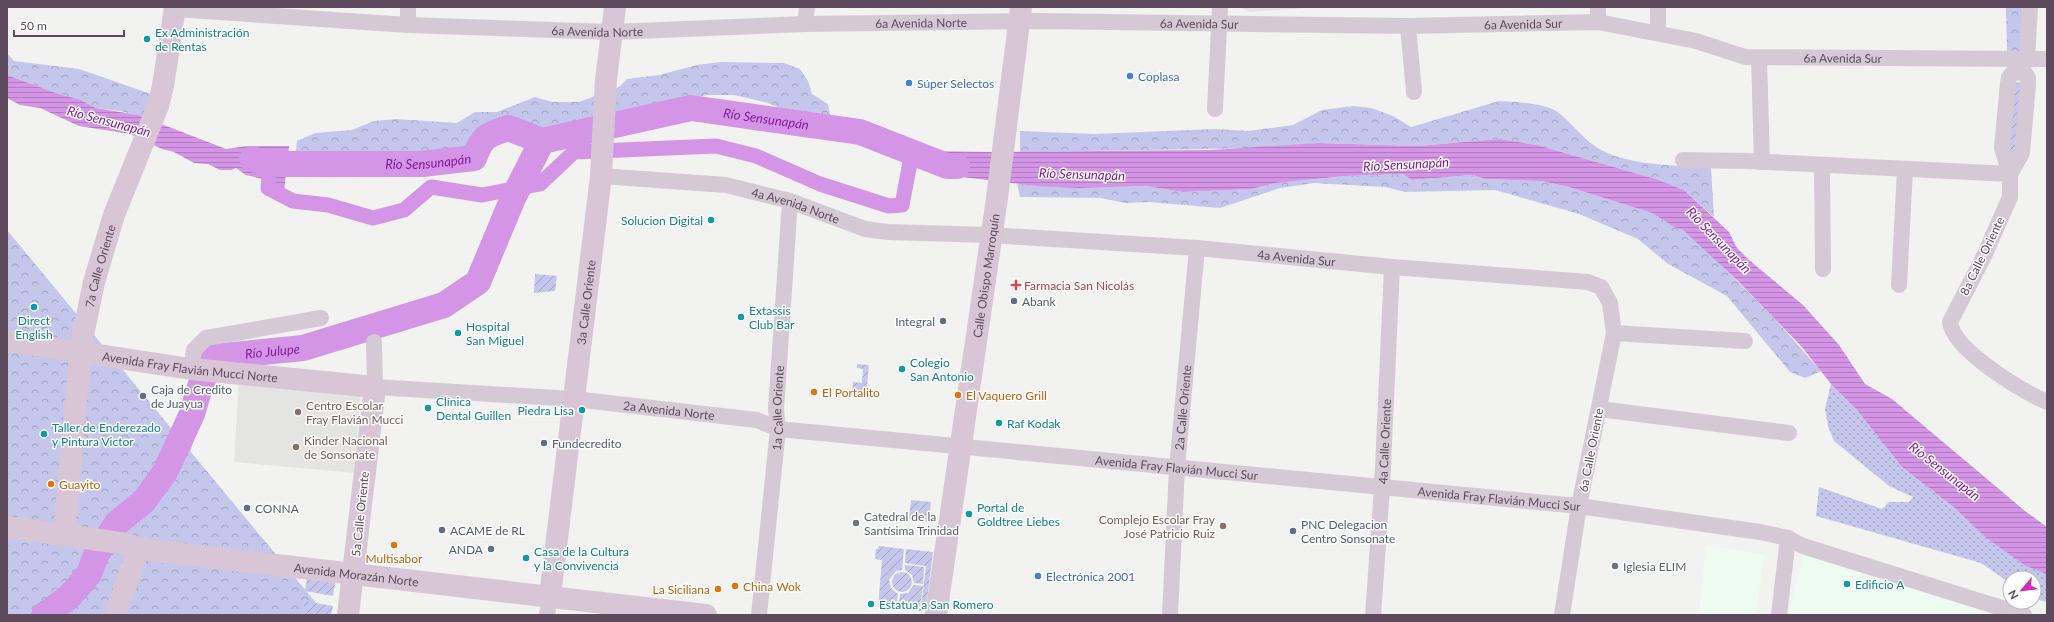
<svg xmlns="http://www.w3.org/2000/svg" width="2054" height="622" font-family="Lato,sans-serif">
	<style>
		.commercial { fill: #edfbf1 }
		.education { fill: #e4e4e2 }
		.grass { fill: url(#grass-dots) }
		.forest { fill: url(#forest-crowns) }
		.garden { fill: url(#garden-furrows) }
		.water { fill: url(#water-rules) }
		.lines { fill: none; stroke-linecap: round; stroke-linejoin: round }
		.canal { stroke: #d595e6; stroke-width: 15 }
		.river { stroke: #d595e6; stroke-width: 26 }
		.street { stroke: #d6c9d6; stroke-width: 16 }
		.secondary { stroke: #d8c6d6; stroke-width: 22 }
		.culture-dot { fill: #0f9aa8; stroke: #fff; stroke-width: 1.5 }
		.shop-dot { fill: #3f7fe0; stroke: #fff; stroke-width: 1.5 }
		.health-dot { fill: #e0444e; stroke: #fff; stroke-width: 1.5 }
		.service-dot { fill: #5c6f8a; stroke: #fff; stroke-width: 1.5 }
		.food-dot { fill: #e8710a; stroke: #fff; stroke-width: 1.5 }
		.education-dot { fill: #8d6e63; stroke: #fff; stroke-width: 1.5 }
		.worship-dot { fill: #6b7280; stroke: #fff; stroke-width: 1.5 }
		.labels { text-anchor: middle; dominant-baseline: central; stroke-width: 3; stroke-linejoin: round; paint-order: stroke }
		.street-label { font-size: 12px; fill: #5d4a5c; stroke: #fff }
		.culture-label { font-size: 12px; fill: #0d838f; stroke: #fff; text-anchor: start }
		.shop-label { font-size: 12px; fill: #366cbe; stroke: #fff; text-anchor: start }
		.health-label { font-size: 12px; fill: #be3a42; stroke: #fff; text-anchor: start }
		.service-label { font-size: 12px; fill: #4e5e75; stroke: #fff; text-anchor: start }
		.food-label { font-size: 12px; fill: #c56008; stroke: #fff; text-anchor: start }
		.education-label { font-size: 12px; fill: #785e54; stroke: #fff; text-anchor: start }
		.worship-label { font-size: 12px; fill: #5b616d; stroke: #fff; text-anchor: start }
		.water-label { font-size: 13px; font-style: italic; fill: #8518a2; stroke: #fff }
	</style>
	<defs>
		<pattern id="grass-dots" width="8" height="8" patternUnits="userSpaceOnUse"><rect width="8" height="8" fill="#c4c6ec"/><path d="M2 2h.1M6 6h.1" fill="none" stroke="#a2a3c2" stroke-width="1.8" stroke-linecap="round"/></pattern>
		<pattern id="forest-crowns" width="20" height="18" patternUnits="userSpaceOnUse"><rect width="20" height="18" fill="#c4c6ec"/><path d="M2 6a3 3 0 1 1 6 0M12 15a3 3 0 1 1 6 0" fill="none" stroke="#a2a3c2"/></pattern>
		<pattern id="garden-furrows" width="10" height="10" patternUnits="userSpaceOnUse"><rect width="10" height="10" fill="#c4c6ec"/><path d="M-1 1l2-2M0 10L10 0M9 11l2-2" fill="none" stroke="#a2a3c2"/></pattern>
		<pattern id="water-rules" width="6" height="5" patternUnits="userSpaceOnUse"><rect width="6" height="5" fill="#d595e6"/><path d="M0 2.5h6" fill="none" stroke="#b07cbe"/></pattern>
	</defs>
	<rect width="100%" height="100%" fill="#f2f3f1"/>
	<g class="commercial">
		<polygon points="1706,546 1764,554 1756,615 1699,615"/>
		<polygon points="1803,555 2007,615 1789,615"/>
	</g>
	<g class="education">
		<polygon points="1240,7 1322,7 1250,12"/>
		<polygon points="239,381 361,393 354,473 234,462"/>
	</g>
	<g class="grass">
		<polygon points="194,380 209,383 188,461 169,436 184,397"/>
		<polygon points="1831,384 1856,409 1902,467 1956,509 1985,537 2047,574 2047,602 2034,599 2034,578 2010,578 2010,583 1981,563 1816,516 1819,487 1882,509 1889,502 1909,502 1913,497 1889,486 1834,441 1828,426 1825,409"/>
	</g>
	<g class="forest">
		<polygon points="2006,7 2028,7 2026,55 2007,53"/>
		<polygon points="7,53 14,61 79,69 154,95 143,117 121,111 96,108 81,100 56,93 7,75"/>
		<polygon points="720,62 784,63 800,69 808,81 812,94 828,104 831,119 790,112 768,103 734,95 707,95 628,112 581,126 546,132 533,129 516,120 494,125 477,135 468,145 458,152 423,156 306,161 296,151 297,141 315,133 352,130 374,121 396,119 457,123 475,112 497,112 535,97 552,102 579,102 619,87 627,79 659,75 697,65"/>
		<path d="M 1499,101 C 1515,102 1546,103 1559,113 C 1574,125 1585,142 1603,151 C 1634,166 1677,165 1711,168 L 1714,217 L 1684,190 L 1656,179 L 1537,145 L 1500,139 L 1417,146 L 1319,143 L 1264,148 L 1020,152 L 1020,131 L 1094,134 L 1215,129 L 1249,131 L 1293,125 L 1322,110 L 1353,106 L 1371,108 L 1393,116 L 1411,127 Z"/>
		<polygon points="1403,174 1412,180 1472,175 1486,179 1541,181 1569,187 1652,213 1674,227 1683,230 1703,247 1772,316 1821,371 1805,378 1790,372 1727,296 1668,264 1638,239 1579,214 1495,190 1405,192 1385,187 1314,183 1280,188 1220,208 1149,202 1126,203 1100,198 1020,197 1017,183 1079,188 1146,186 1183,192 1251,189 1276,183 1345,176"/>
		<polygon points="7,230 326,615 7,615"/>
	</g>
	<g class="garden">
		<polygon points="2018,82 2021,83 2015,156 2007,150 2014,85"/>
		<polygon points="535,274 557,276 555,291 534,293"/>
		<polygon points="857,364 869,365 866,398 852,396 853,382 862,383 863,369 857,368"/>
		<polygon points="911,500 931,502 929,522 909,519"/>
		<polygon points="879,546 904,549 902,570 896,571 889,580 891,588 898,594 896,608 878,607 882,560 875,559 876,549 878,549"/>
		<polygon points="906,549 933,552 926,607 921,611 898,609 898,605 921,608 926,566 905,563"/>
		<polygon points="905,565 924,567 923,584 914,583 912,575 905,570"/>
		<circle cx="902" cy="582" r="10"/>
		<polygon points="307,578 335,583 333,596 305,591"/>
		<polygon points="914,585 923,586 920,606 899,604 900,594 908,593"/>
		<polygon points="305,601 333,606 331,615 303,613"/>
	</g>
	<g class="water">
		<polygon points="7,75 56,93 81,100 96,108 138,115 226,149 247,146 289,146 284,192 263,179 246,175 236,168 231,170 220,170 208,164 194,163 174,152 162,149 130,134 79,126 40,108 20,105 7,98"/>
		<polygon points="1500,139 1537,145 1656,179 1684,190 1729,232 1737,248 1749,260 1803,305 1839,345 1865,384 1892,399 2025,511 2047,527 2047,574 2026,566 1985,537 1956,509 1902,467 1856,409 1831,384 1802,347 1738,281 1683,230 1674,227 1652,213 1569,187 1541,181 1486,179 1472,175 1412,180 1403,174 1345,176 1276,183 1251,189 1183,192 1146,186 1079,188 1037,186 937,174 924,157 927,152 931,151 992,152 1210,150 1319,143 1417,146"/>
	</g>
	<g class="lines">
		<polyline class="canal" points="270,164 268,188 293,201 328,205 373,218 404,210 431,187 482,195 540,184 574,152 716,146 756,156 820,184 889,206 902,205 912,152"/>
		<g class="river">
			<path id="s1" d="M 252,159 L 270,164 L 422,164 L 474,158 C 483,135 486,136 508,128 L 542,141 L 691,108 L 860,132 L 947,166 L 957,166"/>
			<path id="s2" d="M 44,615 L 68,598 L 89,574 L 96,555 L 117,523 L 144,501 L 165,472 L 192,414 L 200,387 L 213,357 L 303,348 L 444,305 L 478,282 L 513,198 L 542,141"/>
		</g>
		<g class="street">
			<polyline points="1598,7 1598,22"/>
			<polyline points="1658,7 1658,33"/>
			<path id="s3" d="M 175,9 L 408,25 L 612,32 L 805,24 L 1036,21 L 1408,26 L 1598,22 L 1696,41 L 1745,57 L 2047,59"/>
			<polyline points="805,24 807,7"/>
			<polyline points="408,25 408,7"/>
			<polyline points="1408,26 1414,92"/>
			<polyline points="1759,58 1762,162"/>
			<polyline points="2027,59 2030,7"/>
			<polyline points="1215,109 1220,7"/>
			<path d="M 1683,160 L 1747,161 L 2010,174 L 2022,153 L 2028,85 L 2028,78 L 2025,73 L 2014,72 L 2009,77 L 2008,83 L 2002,148 L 2010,174 L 2010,197 L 1984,256 L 1950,322 C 1953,350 2022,391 2047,402"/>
			<polyline points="1822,165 1823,269"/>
			<path id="s4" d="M 601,176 L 726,185 L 790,201 L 865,229 L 888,232 L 990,235 L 1197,248 L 1392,267 L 1588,282 L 1601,287 L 1610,303 L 1614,333 L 1579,506 L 1562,615"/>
			<polyline points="1899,285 1905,169"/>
			<polyline points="1614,333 1745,341"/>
			<path id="s5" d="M 374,342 L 375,387 L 574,399 L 757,420 L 778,429 L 1579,506 L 1760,532 L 1788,538 L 1803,546 L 2024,615"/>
			<polyline points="191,369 194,350 206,338 321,318"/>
			<polyline points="1599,409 1789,433"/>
			<polyline points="547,615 550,596"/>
			<path id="s6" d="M 759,615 L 778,429 L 776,409 L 790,201"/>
			<path id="s7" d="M 1170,615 L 1177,468 L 1197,248"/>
			<path id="s8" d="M 1373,615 L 1382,488 L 1392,267"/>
			<polyline points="1779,615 1788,538"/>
		</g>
		<g class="secondary">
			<path id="s9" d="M 7,341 L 191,369 L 375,387 L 348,615"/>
			<path id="s10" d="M 7,527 L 127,544 L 139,549 L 706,615"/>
			<path id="s11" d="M 64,534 L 79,369 L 83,335 L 94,282 L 114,215 L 158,106 L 163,86 L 175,7"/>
			<path id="s12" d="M 550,596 L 601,176 L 606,79 L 615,7"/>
			<polyline points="115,615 139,549"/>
			<path id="s13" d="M 936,615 L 997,198 L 1021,7"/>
		</g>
	</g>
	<g class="culture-dot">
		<circle cx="147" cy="39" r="4"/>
		<circle cx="711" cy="220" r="4"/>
		<circle cx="34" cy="307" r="4"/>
		<circle cx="741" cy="317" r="4"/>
		<circle cx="458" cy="333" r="4"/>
		<circle cx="902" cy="369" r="4"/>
		<circle cx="428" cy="408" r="4"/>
		<circle cx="582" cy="410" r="4"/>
		<circle cx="999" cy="423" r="4"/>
		<circle cx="44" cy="434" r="4"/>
		<circle cx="969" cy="514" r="4"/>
		<circle cx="526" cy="558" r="4"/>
		<circle cx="1847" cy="584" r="4"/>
		<circle cx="871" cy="604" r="4"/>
	</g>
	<g class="shop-dot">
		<circle cx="1130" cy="76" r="4"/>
		<circle cx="909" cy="83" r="4"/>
		<circle cx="1038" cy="576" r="4"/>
	</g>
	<path class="health-dot" d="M1014 279h4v4h4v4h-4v4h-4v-4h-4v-4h4z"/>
	<g class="service-dot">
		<circle cx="1014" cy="301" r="4"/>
		<circle cx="943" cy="321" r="4"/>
		<circle cx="143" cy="396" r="4"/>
		<circle cx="544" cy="443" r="4"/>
		<circle cx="247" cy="508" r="4"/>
		<circle cx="442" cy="530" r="4"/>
		<circle cx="1293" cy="531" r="4"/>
		<circle cx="491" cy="549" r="4"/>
	</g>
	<g class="food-dot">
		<circle cx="814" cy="392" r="4"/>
		<circle cx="958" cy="395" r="4"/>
		<circle cx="51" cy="484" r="4"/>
		<circle cx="394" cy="545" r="4"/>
		<circle cx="735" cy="586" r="4"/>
		<circle cx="718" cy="589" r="4"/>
	</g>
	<g class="education-dot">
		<circle cx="298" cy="412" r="4"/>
		<circle cx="296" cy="447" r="4"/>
		<circle cx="1223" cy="526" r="4"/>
	</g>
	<g class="worship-dot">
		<circle cx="856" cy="523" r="4"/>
		<circle cx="1615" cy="566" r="4"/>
	</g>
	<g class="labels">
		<g class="street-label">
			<text stroke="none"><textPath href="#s3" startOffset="747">6a Avenida Norte</textPath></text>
			<text stroke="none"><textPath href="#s3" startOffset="1349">6a Avenida Sur</textPath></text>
			<text stroke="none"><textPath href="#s3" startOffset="1025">6a Avenida Sur</textPath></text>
			<text stroke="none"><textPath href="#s3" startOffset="423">6a Avenida Norte</textPath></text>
			<text stroke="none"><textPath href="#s3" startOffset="1673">6a Avenida Sur</textPath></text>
			<text stroke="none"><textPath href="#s4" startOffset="198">4a Avenida Norte</textPath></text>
			<text transform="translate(1982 256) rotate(-64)">8a Calle Oriente</text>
			<text stroke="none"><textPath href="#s4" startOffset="704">4a Avenida Sur</textPath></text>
			<text stroke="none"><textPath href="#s11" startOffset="271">7a Calle Oriente</textPath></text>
			<text stroke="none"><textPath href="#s13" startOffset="343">Calle Obispo Marroquín</textPath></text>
			<text stroke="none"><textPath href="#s12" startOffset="296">3a Calle Oriente</textPath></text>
			<text stroke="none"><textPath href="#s9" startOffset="185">Avenida Fray Flavián Mucci Norte</textPath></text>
			<text stroke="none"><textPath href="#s7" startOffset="208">2a Calle Oriente</textPath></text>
			<text stroke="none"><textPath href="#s6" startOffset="208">1a Calle Oriente</textPath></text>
			<text stroke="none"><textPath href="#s5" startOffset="340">2a Avenida Norte</textPath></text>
			<text stroke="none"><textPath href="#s8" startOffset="174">4a Calle Oriente</textPath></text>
			<text transform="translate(1591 450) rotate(-79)">6a Calle Oriente</text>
			<text stroke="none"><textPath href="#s5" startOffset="852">Avenida Fray Flavián Mucci Sur</textPath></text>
			<text stroke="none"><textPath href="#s5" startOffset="1176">Avenida Fray Flavián Mucci Sur</textPath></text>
			<text transform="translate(360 514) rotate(-84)">5a Calle Oriente</text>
			<text stroke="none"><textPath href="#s10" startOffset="353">Avenida Morazán Norte</textPath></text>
		</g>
		<g class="culture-label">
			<text x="155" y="32">Ex Administración<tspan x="155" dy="14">de Rentas</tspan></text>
			<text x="703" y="220" text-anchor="end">Solucion Digital</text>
			<text x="749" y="310">Extassis<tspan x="749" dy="14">Club Bar</tspan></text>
			<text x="34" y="320" text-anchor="middle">Direct<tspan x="34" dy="14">English</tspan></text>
			<text x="466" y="326">Hospital<tspan x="466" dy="14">San Miguel</tspan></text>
			<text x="910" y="362">Colegio<tspan x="910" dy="14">San Antonio</tspan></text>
			<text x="436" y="401">Clínica<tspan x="436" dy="14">Dental Guillen</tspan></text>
			<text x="574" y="410" text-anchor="end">Piedra Lisa</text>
			<text x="1007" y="423">Raf Kodak</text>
			<text x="52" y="427">Taller de Enderezado<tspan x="52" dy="14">y Pintura Victor</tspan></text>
			<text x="977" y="507">Portal de<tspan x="977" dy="14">Goldtree Liebes</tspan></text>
			<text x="534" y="551">Casa de la Cultura<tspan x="534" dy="14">y la Convivencia</tspan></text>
			<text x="1855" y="584">Edificio A</text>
			<text x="879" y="604">Estatua a San Romero</text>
		</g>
		<g class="shop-label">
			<text x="1138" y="76">Coplasa</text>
			<text x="917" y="83">Súper Selectos</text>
			<text x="1046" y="576">Electrónica 2001</text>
		</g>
		<g class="health-label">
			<text x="1024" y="285">Farmacia San Nicolás</text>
		</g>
		<g class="service-label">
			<text x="1022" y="301">Abank</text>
			<text x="935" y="321" text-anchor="end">Integral</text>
			<text x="151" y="389">Caja de Credito<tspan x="151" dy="14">de Juayua</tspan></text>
			<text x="552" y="443">Fundecredito</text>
			<text x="255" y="508">CONNA</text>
			<text x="1301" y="524">PNC Delegacion<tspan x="1301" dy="14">Centro Sonsonate</tspan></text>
			<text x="450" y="530">ACAME de RL</text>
			<text x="483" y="549" text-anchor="end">ANDA</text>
		</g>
		<g class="food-label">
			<text x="822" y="392">El Portalito</text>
			<text x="966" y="395">El Vaquero Grill</text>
			<text x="59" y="484">Guayito</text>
			<text x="394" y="558" text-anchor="middle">Multisabor</text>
			<text x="743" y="586">China Wok</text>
			<text x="710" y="589" text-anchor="end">La Siciliana</text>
		</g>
		<g class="education-label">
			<text x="306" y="405">Centro Escolar<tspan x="306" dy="14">Fray Flavián Mucci</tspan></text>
			<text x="304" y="440">Kinder Nacional<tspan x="304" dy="14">de Sonsonate</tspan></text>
			<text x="1215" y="519" text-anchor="end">Complejo Escolar Fray<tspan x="1215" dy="14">José Patricio Ruiz</tspan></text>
		</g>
		<g class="worship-label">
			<text x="864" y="516">Catedral de la<tspan x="864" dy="14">Santísima Trinidad</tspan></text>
			<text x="1623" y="566">Iglesia ELIM</text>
		</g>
		<g class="water-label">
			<text stroke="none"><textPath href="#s1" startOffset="536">Río Sensunapán</textPath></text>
			<text transform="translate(109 121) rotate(15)">Río Sensunapán</text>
			<text stroke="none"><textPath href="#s1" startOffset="177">Río Sensunapán</textPath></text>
			<text transform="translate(1406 164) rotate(-3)">Río Sensunapán</text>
			<text transform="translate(1082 174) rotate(2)">Río Sensunapán</text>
			<text transform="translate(1719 240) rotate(46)">Río Sensunapán</text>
			<text stroke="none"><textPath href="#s2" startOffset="375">Río Julupe</textPath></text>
			<text transform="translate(1945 471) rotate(38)">Río Sensunapán</text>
		</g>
	</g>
	<rect width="2054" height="622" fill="none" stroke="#5d4a5c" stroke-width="16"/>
	<g transform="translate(2022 590) rotate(242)"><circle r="19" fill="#ffffff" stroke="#beb7be"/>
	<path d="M0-3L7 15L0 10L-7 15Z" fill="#d628bd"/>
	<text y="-6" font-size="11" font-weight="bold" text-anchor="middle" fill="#5d4a5c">N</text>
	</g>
	<path d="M14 30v6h110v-6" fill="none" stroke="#5d4a5c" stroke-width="2"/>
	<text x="20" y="30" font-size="12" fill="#5d4a5c" stroke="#ffffff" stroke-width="3" paint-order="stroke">50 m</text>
</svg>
